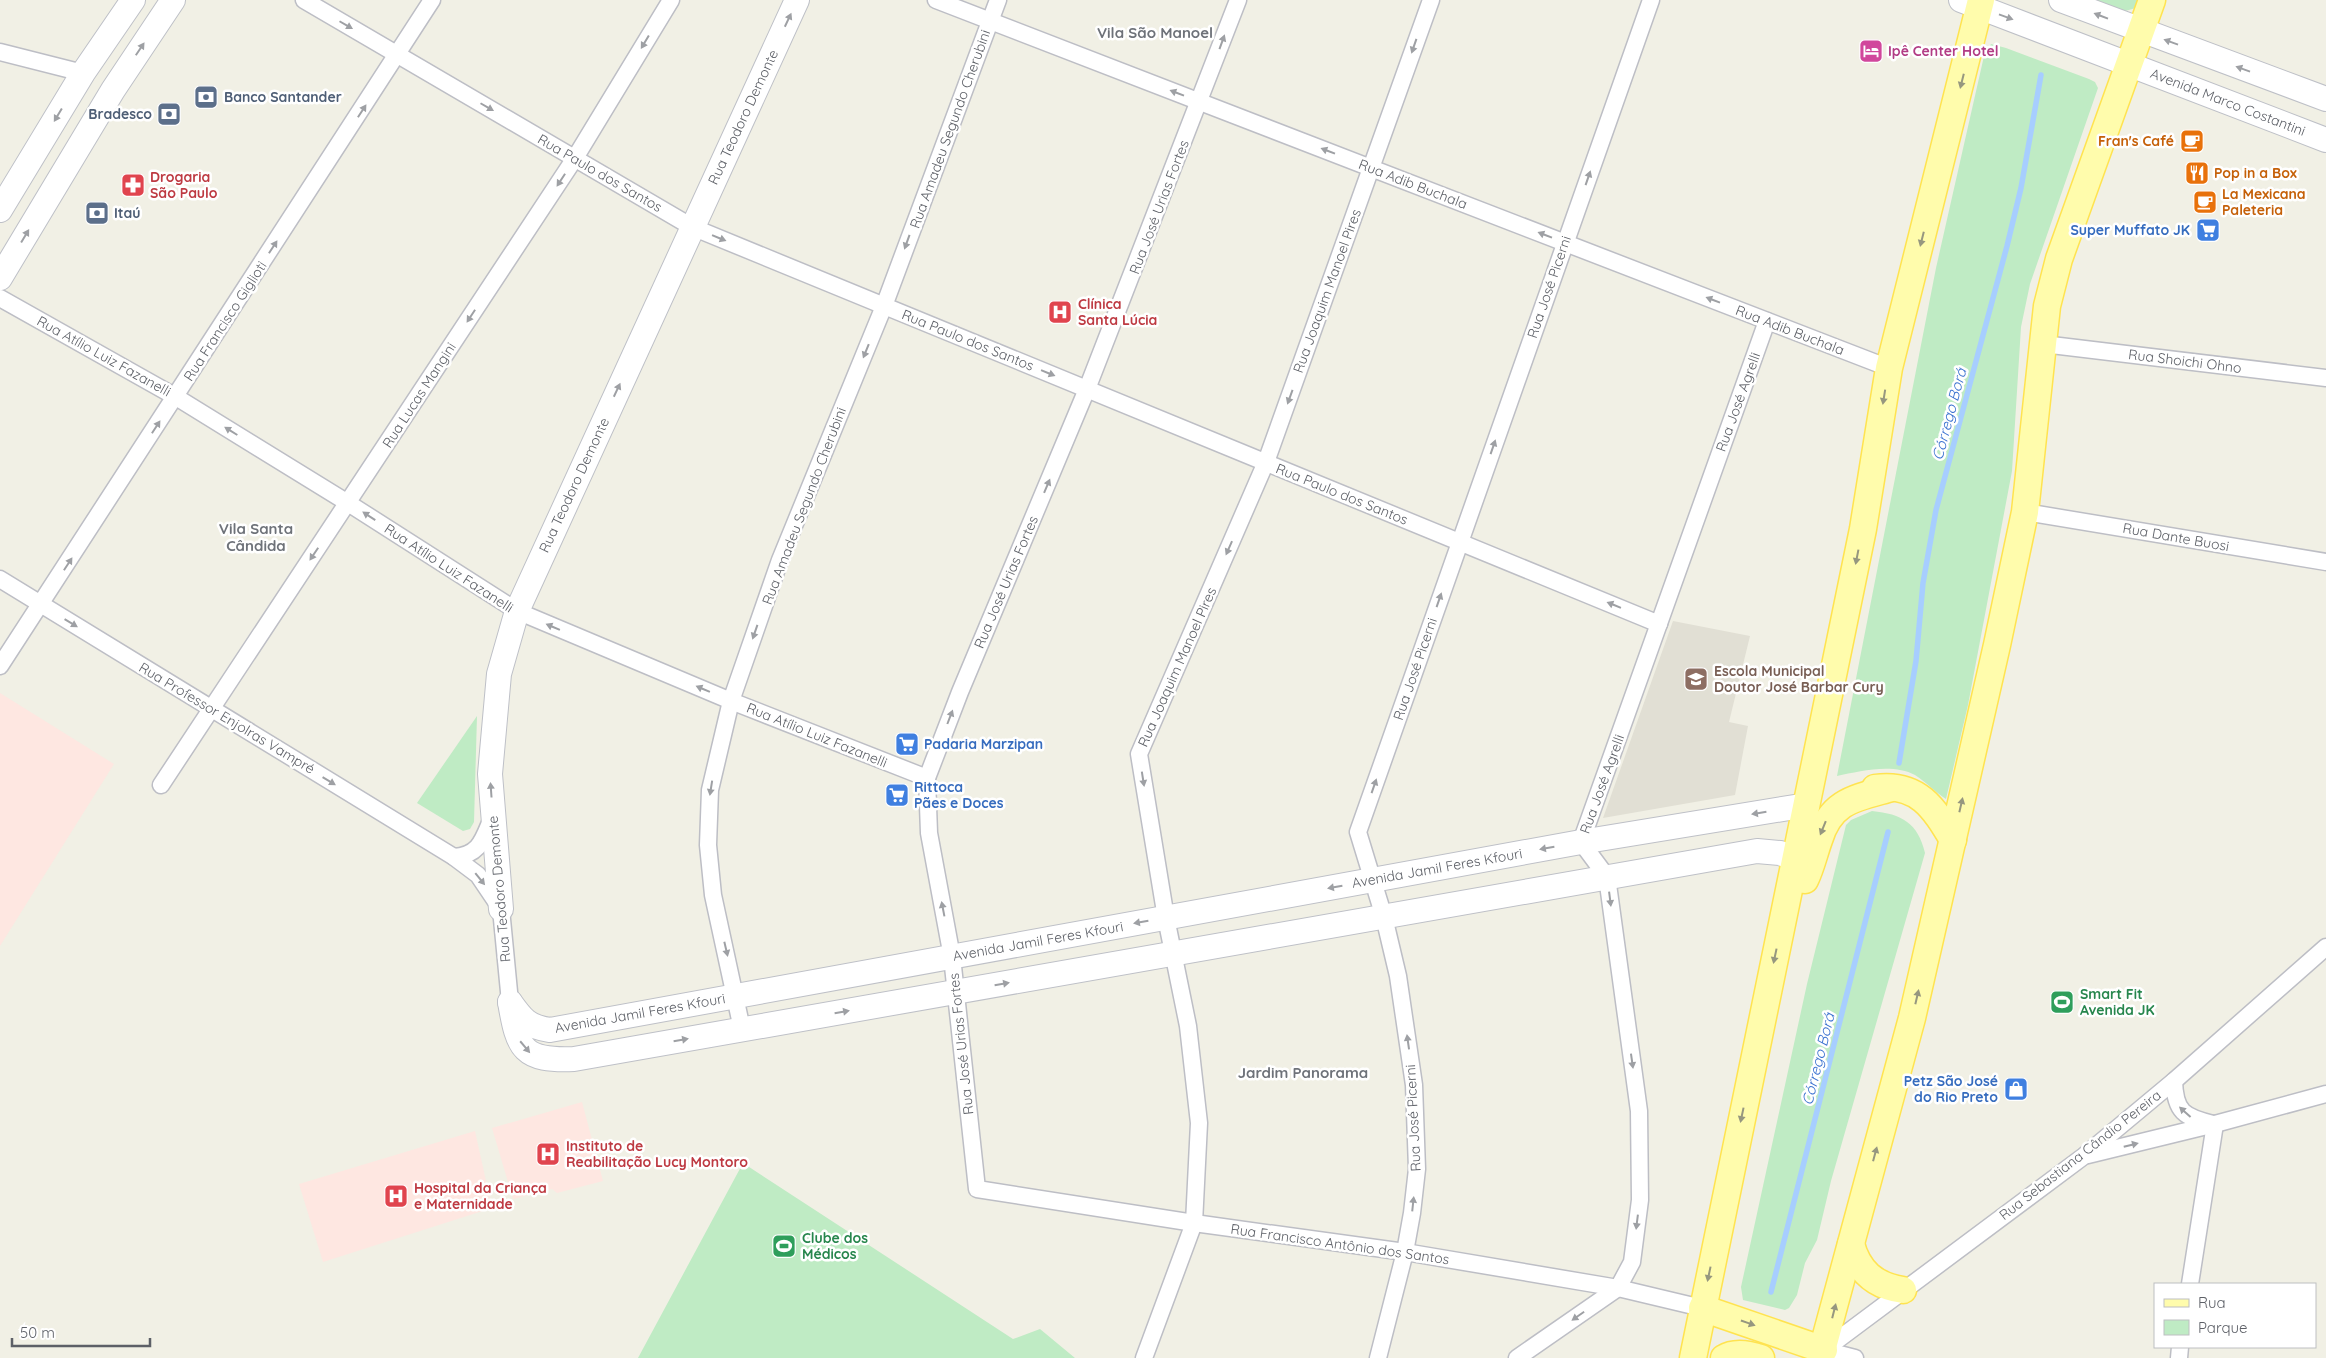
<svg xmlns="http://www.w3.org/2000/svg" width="2326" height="1358" font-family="Quicksand,sans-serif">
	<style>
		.education { fill: #e1dfd4 }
		.medical { fill: #fee7e1 }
		.green { fill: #bfebc4 }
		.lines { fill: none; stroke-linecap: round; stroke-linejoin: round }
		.stream { stroke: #a7ceff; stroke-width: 5.5 }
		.street-casing { stroke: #bdbec5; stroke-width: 19 }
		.secondary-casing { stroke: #bec0c7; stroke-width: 26 }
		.primary-casing { stroke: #ffe350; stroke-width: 29 }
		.street { stroke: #fff; stroke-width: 16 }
		.secondary { stroke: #fff; stroke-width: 24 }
		.primary { stroke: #fffcac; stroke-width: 26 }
		.oneway { fill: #9ea0a4 }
		.oneway2 { fill: #96977f }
		.labels { text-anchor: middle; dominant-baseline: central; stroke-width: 5; stroke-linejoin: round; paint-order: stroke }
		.hotel-label { font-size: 14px; font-weight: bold; fill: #b23c85; stroke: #fff; text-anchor: start }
		.service-label { font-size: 14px; font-weight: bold; fill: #4e5e75; stroke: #fff; text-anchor: start }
		.street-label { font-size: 14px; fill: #5d6067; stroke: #fff }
		.food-label { font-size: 14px; font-weight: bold; fill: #c56008; stroke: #fff; text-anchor: start }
		.health-label { font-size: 14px; font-weight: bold; fill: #be3a42; stroke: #fff; text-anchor: start }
		.shop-label { font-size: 14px; font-weight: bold; fill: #366cbe; stroke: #fff; text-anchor: end }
		.education-label { font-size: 14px; font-weight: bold; fill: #785e54; stroke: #fff; text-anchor: start }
		.leisure-label { font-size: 14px; font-weight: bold; fill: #27864d; stroke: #fff; text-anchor: start }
		.neighbourhood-label { font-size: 15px; font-weight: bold; fill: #6e7279; stroke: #fff }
		.water-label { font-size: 15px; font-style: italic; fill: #3b72d0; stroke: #fff }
	</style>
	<rect width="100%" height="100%" fill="#f1f0e5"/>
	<polygon class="education" points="1673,621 1750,636 1729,722 1748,726 1735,795 1603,818"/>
	<g class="medical">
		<polygon points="0,693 114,764 0,946"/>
		<polygon points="582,1102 603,1181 557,1193 552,1189 513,1199 492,1128"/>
		<polygon points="475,1131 492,1208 323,1262 299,1184"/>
	</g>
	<g class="green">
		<polygon points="2094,0 2140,0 2136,8 2125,11"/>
		<path d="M 1991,44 L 2006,48 L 2089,79 L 2095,82 L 2098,88 L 2030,284 L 2021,327 L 2012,471 L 1968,705 L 1946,799 C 1935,792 1926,782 1915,775 C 1893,763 1860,771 1837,776 L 1936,268 L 1984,56 Z"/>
		<polygon points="477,716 474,822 470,829 463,831 417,803"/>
		<path d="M 1872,811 C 1902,814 1918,823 1925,853 L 1831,1181 L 1817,1240 L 1805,1263 L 1797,1295 L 1789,1308 L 1785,1310 L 1743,1300 L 1741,1287 L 1807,984 L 1846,825 L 1851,820 Z"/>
		<polygon points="743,1163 1013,1339 1040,1329 1075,1358 638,1358"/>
	</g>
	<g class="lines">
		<g class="stream">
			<polyline points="1899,763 1916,661 1923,583 1936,510 2007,246 2021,188 2041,75"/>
			<polyline points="1771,1292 1888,832"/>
		</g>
		<g class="street-casing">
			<g id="street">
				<polyline points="304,0 692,227 1659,624"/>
				<polyline points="936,0 1889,368"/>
				<polyline points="1238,0 1087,389 960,692 927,778 929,833 952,957 977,1189 1194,1223 1405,1252 1618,1288 1702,1308"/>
				<polyline points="0,52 83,73"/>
				<polyline points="0,298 176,397 348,503 517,611 731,701 927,778"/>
				<polyline points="2043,344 2326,378"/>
				<polyline points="2025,512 2326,562"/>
				<polyline points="0,579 454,857 478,875 501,909 510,1002"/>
				<polyline points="0,666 432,0"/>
				<polyline points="161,785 575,158 671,0"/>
				<path d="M 454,857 C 480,855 483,839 492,818"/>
				<polyline points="742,1029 713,895 708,845 710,790 731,701 780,560 884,306 998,0"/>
				<path d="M 2174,1081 C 2175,1112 2184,1117 2213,1124"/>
				<polyline points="2088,1155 2215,1124 2326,1094"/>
				<polyline points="2190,1284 2215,1124"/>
				<polyline points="1824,1350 2084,1156 2174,1081 2326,947"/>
				<polyline points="1824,1350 1855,1358"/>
				<polyline points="1144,1358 1194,1223 1199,1123 1188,1026 1166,918 1139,754 1266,462 1431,0"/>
				<polyline points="1378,1358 1405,1252 1412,1213 1417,1169 1414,1085 1398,976 1384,917 1358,832 1651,0"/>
				<polyline points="1517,1358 1618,1288 1632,1262 1640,1200 1639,1111 1607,877 1581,842 1767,321"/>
				<polyline points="2179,1358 2180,1347"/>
			</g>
		</g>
		<g class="secondary-casing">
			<g id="secondary">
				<polyline points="1961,0 2326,140"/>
				<polyline points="2061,0 2326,99"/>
				<polyline points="0,210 83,73 133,0"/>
				<polyline points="0,278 113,90 173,0"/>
				<polyline points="501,909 490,774 499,674 517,611 797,0"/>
				<path d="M 510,1002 C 518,1050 523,1061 574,1059 L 1757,851 L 1780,853 L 1795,859"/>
				<path d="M 510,1002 C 522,1019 528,1027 550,1030 L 1581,842 L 1807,805"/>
			</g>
		</g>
		<g class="primary-casing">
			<g id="primary">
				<path d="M 1875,788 C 1918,782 1934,808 1953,840"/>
				<path d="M 1805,880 C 1811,868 1814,854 1819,840 C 1831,800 1856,798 1892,788"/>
				<path d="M 1851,1244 C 1858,1271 1875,1286 1903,1290"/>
				<polyline points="1702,1308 1824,1350"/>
				<polyline points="1693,1358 1863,529 1889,368 1981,0"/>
				<path d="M 1724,1358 C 1735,1351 1749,1354 1761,1358"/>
				<polyline points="1820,1358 1912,1018 1997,645 2025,512 2047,306 2059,259 2152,0"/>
			</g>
		</g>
		<use href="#street" class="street"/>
		<use href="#secondary" class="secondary"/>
		<use href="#primary" class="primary"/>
	</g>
	<defs><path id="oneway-solid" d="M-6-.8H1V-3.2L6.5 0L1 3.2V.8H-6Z" transform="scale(1.25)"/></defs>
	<g class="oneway">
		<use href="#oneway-solid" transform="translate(2101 16) rotate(-159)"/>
		<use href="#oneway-solid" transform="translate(2006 17) rotate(20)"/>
		<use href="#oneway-solid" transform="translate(788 20) rotate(-65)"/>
		<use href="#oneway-solid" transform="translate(346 25) rotate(30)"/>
		<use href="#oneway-solid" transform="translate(645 42) rotate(121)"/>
		<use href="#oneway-solid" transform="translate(1222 42) rotate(-70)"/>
		<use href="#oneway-solid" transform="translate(2171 42) rotate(-160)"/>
		<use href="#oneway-solid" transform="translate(1414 46) rotate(109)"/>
		<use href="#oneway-solid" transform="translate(140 49) rotate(-56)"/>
		<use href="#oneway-solid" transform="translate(2243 69) rotate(-160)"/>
		<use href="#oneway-solid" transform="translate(1177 93) rotate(-159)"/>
		<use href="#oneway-solid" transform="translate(487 107) rotate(30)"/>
		<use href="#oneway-solid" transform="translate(362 111) rotate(-57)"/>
		<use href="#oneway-solid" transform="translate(58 115) rotate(121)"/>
		<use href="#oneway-solid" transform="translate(1328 151) rotate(-159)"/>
		<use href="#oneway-solid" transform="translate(1588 178) rotate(-71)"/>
		<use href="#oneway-solid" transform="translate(561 180) rotate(123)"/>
		<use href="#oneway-solid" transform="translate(1545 235) rotate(-159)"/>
		<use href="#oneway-solid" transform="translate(25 236) rotate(-59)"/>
		<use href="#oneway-solid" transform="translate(719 238) rotate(22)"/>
		<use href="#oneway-solid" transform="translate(907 242) rotate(110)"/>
		<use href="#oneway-solid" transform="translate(273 247) rotate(-57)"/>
		<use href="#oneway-solid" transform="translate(1713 300) rotate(-159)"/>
		<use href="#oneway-solid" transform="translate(471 316) rotate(123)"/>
		<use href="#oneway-solid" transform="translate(866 351) rotate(112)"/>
		<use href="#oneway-solid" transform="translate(1048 373) rotate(22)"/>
		<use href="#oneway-solid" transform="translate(617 390) rotate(-65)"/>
		<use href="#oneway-solid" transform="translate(1290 397) rotate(110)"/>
		<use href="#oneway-solid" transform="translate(156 427) rotate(-57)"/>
		<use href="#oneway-solid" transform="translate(231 431) rotate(-148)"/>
		<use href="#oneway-solid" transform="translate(1493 447) rotate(-71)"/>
		<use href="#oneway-solid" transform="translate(1047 486) rotate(-67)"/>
		<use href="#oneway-solid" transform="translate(369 516) rotate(-147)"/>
		<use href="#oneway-solid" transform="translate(1229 548) rotate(114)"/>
		<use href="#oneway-solid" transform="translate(314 554) rotate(124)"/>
		<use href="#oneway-solid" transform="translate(68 564) rotate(-57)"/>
		<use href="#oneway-solid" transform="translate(1439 600) rotate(-71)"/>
		<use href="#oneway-solid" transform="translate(1614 605) rotate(-158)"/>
		<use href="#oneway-solid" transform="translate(71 623) rotate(31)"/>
		<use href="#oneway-solid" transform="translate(553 627) rotate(-157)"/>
		<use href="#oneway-solid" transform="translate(755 632) rotate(109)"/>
		<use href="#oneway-solid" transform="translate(703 689) rotate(-157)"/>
		<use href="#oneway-solid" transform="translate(950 717) rotate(-69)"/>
		<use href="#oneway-solid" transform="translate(1143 779) rotate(81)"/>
		<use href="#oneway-solid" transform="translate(329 781) rotate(31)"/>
		<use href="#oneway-solid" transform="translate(1374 786) rotate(-71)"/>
		<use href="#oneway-solid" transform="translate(711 788) rotate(99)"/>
		<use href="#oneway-solid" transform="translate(491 790) rotate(-94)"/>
		<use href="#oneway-solid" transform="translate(1759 813) rotate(171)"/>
		<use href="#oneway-solid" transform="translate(1547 848) rotate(170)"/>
		<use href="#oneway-solid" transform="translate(480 879) rotate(51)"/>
		<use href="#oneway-solid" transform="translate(1335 887) rotate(170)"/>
		<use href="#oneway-solid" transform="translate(1610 899) rotate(83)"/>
		<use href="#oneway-solid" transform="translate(943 909) rotate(-101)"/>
		<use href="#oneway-solid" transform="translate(1141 922) rotate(170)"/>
		<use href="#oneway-solid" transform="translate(726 949) rotate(77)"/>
		<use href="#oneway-solid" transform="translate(1002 984) rotate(-10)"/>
		<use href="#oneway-solid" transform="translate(842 1012) rotate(-10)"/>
		<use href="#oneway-solid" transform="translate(681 1040) rotate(-10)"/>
		<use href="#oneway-solid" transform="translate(1408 1042) rotate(-98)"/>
		<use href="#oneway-solid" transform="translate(525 1047) rotate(50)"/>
		<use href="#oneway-solid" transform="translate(1632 1061) rotate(82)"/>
		<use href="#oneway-solid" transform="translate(2185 1112) rotate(-138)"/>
		<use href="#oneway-solid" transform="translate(2131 1145) rotate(-14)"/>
		<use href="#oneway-solid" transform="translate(1413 1204) rotate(-84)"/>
		<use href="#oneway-solid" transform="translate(1637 1222) rotate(97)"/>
		<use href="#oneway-solid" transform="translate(1578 1316) rotate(145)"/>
	</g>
	<g class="oneway2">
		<use href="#oneway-solid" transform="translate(1962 81) rotate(104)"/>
		<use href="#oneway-solid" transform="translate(1922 239) rotate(104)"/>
		<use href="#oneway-solid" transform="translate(1884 397) rotate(99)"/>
		<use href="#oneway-solid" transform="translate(1857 557) rotate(101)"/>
		<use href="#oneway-solid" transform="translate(1961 805) rotate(-77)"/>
		<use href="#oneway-solid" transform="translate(1823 828) rotate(112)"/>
		<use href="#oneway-solid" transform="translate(1775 956) rotate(102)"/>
		<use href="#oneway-solid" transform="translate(1917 997) rotate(-77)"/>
		<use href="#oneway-solid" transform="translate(1742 1115) rotate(102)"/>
		<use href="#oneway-solid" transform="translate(1875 1154) rotate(-75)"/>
		<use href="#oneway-solid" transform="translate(1709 1274) rotate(102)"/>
		<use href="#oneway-solid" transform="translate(1834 1311) rotate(-76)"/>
		<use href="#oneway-solid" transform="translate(1748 1323) rotate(19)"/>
	</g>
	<defs>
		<g id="hotel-square" transform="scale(1.25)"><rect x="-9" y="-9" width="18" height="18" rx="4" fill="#d1479c" stroke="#fff"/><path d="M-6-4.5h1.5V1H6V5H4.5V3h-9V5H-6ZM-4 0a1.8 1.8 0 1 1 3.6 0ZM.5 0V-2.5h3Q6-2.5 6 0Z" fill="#fff"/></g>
		<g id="bank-square" transform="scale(1.25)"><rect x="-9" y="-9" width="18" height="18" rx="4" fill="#5c6f8a" stroke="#fff"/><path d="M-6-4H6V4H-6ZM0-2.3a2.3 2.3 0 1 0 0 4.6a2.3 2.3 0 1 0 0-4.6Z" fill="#fff"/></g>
		<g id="cafe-square" transform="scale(1.25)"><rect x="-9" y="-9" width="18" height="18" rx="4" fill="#e8710a" stroke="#fff"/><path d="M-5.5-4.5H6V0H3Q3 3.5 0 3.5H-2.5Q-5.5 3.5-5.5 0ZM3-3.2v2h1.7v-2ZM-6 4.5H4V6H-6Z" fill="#fff"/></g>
		<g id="restaurant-square" transform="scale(1.25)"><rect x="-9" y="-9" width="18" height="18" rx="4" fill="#e8710a" stroke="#fff"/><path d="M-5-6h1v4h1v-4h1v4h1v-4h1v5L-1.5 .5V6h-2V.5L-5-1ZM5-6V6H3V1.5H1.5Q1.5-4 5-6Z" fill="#fff"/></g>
		<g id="pharmacy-square" transform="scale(1.25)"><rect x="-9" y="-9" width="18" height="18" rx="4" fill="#e0444e" stroke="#fff"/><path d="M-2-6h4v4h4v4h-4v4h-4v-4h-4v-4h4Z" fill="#fff"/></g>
		<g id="supermarket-square" transform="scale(1.25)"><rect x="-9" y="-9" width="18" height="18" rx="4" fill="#3f7fe0" stroke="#fff"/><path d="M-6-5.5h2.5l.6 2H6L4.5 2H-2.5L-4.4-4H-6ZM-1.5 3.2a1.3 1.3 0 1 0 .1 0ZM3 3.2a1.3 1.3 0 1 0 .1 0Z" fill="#fff"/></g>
		<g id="hospital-square" transform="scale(1.25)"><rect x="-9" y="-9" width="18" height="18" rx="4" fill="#e0444e" stroke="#fff"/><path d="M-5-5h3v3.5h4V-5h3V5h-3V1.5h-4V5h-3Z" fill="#fff"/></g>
		<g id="school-square" transform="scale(1.25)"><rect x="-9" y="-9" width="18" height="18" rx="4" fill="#8d6e63" stroke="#fff"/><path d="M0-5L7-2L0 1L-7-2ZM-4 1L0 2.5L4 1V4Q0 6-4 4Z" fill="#fff"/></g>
		<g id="stadium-square" transform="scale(1.25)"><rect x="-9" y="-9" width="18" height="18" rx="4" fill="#2e9e5b" stroke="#fff"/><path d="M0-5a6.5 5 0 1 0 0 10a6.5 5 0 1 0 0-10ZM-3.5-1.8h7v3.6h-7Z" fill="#fff"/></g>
		<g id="shop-square" transform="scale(1.25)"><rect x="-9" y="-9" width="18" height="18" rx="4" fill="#3f7fe0" stroke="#fff"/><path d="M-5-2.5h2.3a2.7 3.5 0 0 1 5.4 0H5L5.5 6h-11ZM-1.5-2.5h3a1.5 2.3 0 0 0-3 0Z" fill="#fff"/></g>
	</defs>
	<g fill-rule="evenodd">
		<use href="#hotel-square" x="1871" y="51"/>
		<use href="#bank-square" x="206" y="97"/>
		<use href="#bank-square" x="169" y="114"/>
		<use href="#cafe-square" x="2192" y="141"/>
		<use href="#restaurant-square" x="2197" y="173"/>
		<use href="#pharmacy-square" x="133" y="185"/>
		<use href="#cafe-square" x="2205" y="202"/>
		<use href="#bank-square" x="97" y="213"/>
		<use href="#supermarket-square" x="2208" y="230"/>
		<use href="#hospital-square" x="1060" y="312"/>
		<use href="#school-square" x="1696" y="679"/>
		<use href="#supermarket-square" x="907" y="744"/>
		<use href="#supermarket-square" x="897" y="795"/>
		<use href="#stadium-square" x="2062" y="1002"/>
		<use href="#shop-square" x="2016" y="1089"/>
		<use href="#hospital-square" x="548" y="1154"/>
		<use href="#hospital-square" x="396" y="1196"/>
		<use href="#stadium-square" x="784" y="1246"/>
	</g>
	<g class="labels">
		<g class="hotel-label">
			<text x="1888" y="51">Ipê Center Hotel</text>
		</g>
		<g class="service-label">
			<text x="224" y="97">Banco Santander</text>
			<text x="152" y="114" text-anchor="end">Bradesco</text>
			<text x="114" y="213">Itaú</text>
		</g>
		<g class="street-label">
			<text transform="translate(2228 102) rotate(21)">Avenida Marco Costantini</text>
			<text transform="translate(743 117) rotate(-65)">Rua Teodoro Demonte</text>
			<text transform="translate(950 129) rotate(-70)">Rua Amadeu Segundo Cherubini</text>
			<text transform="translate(600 173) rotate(30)">Rua Paulo dos Santos</text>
			<text transform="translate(1413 184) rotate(21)">Rua Adib Buchala</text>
			<text transform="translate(1159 207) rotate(-69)">Rua José Urias Fortes</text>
			<text transform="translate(1549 287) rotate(-71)">Rua José Picerni</text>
			<text transform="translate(1327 291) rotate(-70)">Rua Joaquim Manoel Pires</text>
			<text transform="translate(225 321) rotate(-57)">Rua Francisco Giglioti</text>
			<text transform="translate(1790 330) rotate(21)">Rua Adib Buchala</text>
			<text transform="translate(968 340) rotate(22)">Rua Paulo dos Santos</text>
			<text transform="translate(104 356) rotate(29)">Rua Atílio Luiz Fazanelli</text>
			<text transform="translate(2185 361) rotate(7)">Rua Shoichi Ohno</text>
			<text transform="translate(419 395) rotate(-57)">Rua Lucas Mangini</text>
			<text transform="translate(1738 402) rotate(-70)">Rua José Agrelli</text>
			<text transform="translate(574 485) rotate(-65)">Rua Teodoro Demonte</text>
			<text transform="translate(1342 494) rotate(22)">Rua Paulo dos Santos</text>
			<text transform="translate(804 506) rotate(-69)">Rua Amadeu Segundo Cherubini</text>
			<text transform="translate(2176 537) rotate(10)">Rua Dante Buosi</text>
			<text transform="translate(449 568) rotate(33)">Rua Atílio Luiz Fazanelli</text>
			<text transform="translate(1006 582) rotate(-67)">Rua José Urias Fortes</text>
			<text transform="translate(1177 667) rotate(-66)">Rua Joaquim Manoel Pires</text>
			<text transform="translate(1415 669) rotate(-71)">Rua José Picerni</text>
			<text transform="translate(227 718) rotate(31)">Rua Professor Enjolras Vampré</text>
			<text transform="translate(817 735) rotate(22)">Rua Atílio Luiz Fazanelli</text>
			<text transform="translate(1602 784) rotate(-70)">Rua José Agrelli</text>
			<text transform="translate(1437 868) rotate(-10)">Avenida Jamil Feres Kfouri</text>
			<text transform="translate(499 889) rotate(-95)">Rua Teodoro Demonte</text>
			<text transform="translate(1038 941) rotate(-10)">Avenida Jamil Feres Kfouri</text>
			<text transform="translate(640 1013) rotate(-10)">Avenida Jamil Feres Kfouri</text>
			<text transform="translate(961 1044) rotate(-96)">Rua José Urias Fortes</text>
			<text transform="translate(1413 1118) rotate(-93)">Rua José Picerni</text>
			<text transform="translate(2080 1155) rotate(-38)">Rua Sebastiana Cândio Pereira</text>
			<text transform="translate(1340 1244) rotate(8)">Rua Francisco Antônio dos Santos</text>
		</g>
		<g class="food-label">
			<text x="2174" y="141" text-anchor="end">Fran's Café</text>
			<text x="2214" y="173">Pop in a Box</text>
			<text x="2222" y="194">La Mexicana<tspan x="2222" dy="16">Paleteria</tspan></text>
		</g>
		<g class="health-label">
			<text x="150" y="177">Drogaria<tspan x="150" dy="16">São Paulo</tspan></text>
			<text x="1078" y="304">Clínica<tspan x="1078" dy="16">Santa Lúcia</tspan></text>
			<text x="566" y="1146">Instituto de<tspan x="566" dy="16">Reabilitação Lucy Montoro</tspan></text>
			<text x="414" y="1188">Hospital da Criança<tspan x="414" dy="16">e Maternidade</tspan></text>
		</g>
		<g class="shop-label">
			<text x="2190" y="230">Super Muffato JK</text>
			<text x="924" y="744" text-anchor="start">Padaria Marzipan</text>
			<text x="914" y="787" text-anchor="start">Rittoca<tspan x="914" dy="16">Pães e Doces</tspan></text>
			<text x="1998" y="1081">Petz São José<tspan x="1998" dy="16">do Rio Preto</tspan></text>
		</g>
		<g class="education-label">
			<text x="1714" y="671">Escola Municipal<tspan x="1714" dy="16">Doutor José Barbar Cury</tspan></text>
		</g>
		<g class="leisure-label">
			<text x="2080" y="994">Smart Fit<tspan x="2080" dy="16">Avenida JK</tspan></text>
			<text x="802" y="1238">Clube dos<tspan x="802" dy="16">Médicos</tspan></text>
		</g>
		<g class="neighbourhood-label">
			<text x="1155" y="32">Vila São Manoel</text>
			<text x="256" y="528">Vila Santa<tspan x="256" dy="17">Cândida</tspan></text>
			<text x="1303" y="1072">Jardim Panorama</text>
		</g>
		<g class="water-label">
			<text transform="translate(1949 414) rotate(-75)">Córrego Borá</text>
			<text transform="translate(1818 1059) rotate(-76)">Córrego Borá</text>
		</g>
	</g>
	<rect x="2154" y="1283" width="162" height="65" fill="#ffffff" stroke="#bebfc2"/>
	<rect x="2164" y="1299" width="25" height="8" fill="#fffcac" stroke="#bebfc2"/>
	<text x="2198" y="1308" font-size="15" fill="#5d6067">Rua</text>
	<rect x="2164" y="1320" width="25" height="15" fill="#bfebc4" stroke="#bebfc2"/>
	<text x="2198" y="1333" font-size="15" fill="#5d6067">Parque</text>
	<path d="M12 1338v8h138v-8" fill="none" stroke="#5d6067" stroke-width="2.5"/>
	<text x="20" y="1338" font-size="15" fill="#5d6067" stroke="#ffffff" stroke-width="4" paint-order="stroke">50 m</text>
</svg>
